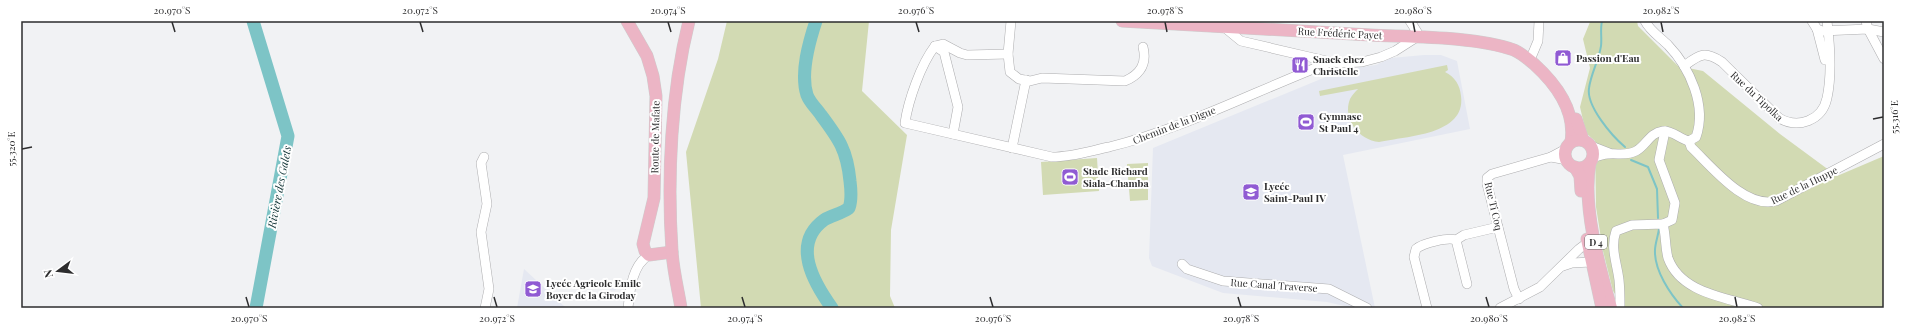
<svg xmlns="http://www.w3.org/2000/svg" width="1905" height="329" font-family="'Playfair Display',serif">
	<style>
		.built { fill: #e5e8f1 }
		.green { fill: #d2dab3 }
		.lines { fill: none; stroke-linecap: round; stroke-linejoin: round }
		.stream { stroke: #7dc4c6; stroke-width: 2 }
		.river { stroke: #7dc4c6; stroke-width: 13 }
		.minor-casing { stroke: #adadaf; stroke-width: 10 }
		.major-casing { stroke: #cdcdcd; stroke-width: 13 }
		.minor { stroke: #fff; stroke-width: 9 }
		.major { stroke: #ecb5c5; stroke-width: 12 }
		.ticks { fill: none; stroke: #2d2d2e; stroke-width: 1.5 }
		.labels { text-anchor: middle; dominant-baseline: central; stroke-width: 4; stroke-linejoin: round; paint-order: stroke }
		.shield { fill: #fff; stroke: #6c6c6d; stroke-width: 1 }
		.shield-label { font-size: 9px; font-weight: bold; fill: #2d2d2e }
		.street-label { font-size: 10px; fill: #2d2d2e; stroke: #fff }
		.poi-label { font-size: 10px; font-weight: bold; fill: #2d2d2e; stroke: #fff; text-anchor: start }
		.water-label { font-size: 11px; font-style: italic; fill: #113436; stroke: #fff }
		.neatline { fill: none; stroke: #2d2d2e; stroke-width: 1.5 }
		.ticks-label { font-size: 10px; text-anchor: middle; fill: #2d2d2e }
	</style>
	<rect width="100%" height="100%" fill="#f1f2f4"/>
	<g class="built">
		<polygon points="1424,55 1441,55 1457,61 1470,129 1343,155 1375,308 1353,308 1327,302 1223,293 1152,266 1149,258 1153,148 1333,74 1346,69 1376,65 1391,58"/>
		<polygon points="524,269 566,308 517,308"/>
		<circle cx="613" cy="286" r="4.5"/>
	</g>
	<g class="green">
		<polygon points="727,21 869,21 862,91 907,135 891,230 890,296 895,308 701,308 686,152 718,59"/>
		<polygon points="1637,21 1638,26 1678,66 1703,71 1780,134 1837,176 1884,156 1884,308 1625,308 1613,291 1603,251 1596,207 1595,141 1586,133 1580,107 1590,68 1583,39 1590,22"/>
		<path d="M 1447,65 L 1448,70 L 1445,72 C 1455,77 1460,85 1461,96 C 1466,135 1407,136 1379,142 C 1359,140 1342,119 1350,99 C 1352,95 1355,92 1358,89 L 1320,96 L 1319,91 Z"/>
		<polygon points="1097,158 1099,191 1043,195 1041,162"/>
		<polygon points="1148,163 1148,200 1130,201 1127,164"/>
	</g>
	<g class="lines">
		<g class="stream">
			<path d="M 1602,21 C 1600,29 1602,38 1601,46 C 1599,60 1591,73 1589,88 C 1586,106 1612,136 1625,147"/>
			<polyline points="1631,160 1648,167 1657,189 1658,218"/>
			<path d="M 1659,229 C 1658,236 1655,244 1655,250 C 1654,270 1670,294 1683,308"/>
		</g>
		<g class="river">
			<polyline points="253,21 288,136 256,308"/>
			<path d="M 816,21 C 809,42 800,73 807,95 C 810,103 817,109 821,115 C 839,139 847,150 850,181 C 851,189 852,200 849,208 C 841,214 832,215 824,220 C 791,244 814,283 832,308"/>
		</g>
		<g class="minor-casing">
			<g id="minor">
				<path d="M 1011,21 L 1008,54 L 1010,72 L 1019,79 L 1030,81 L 1042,78 L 1125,81 C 1141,74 1147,63 1143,47"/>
				<path d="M 1645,21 C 1650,31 1660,37 1668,45 C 1690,68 1707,106 1696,137 L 1689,141"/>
				<polyline points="1812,21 1817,29 1822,31 1868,29 1884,32"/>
				<polyline points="1866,21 1868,29 1884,59"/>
				<polyline points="1223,24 1224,27 1241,41 1331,62 1342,63 1362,62 1381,57 1395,51 1417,37 1417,32 1410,21"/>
				<polyline points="1817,29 1825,60"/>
				<polyline points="935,46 944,52 958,107 953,134"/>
				<path d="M 1008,54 L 967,55 L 960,53 L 943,44 L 935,46 C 921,64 908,101 905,123 L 1052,157 C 1072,157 1090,151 1109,147 C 1186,128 1257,90 1331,62"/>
				<polyline points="1530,60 1538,41 1539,21"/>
				<path d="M 1684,66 C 1699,55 1704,50 1722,62 L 1779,118 C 1798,129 1822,121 1827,98 C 1832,75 1830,45 1827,21"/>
				<path d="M 1689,141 L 1691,147 C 1712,167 1745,209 1776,201 L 1884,144"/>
				<polyline points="1591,146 1609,153"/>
				<polyline points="1012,148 1026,80"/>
				<polyline points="484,157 481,163 487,204 481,232 489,289 485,308"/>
				<polyline points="1551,157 1567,160"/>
				<path d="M 1593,158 C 1598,156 1603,154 1608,154 C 1618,153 1627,156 1636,151 C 1647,145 1649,133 1663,131 C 1672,130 1680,139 1689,141"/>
				<polyline points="1663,224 1672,220 1675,203 1659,160 1665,131"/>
				<polyline points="1456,240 1467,284"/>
				<polyline points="1182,264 1187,269 1223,281 1329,289 1367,308"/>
				<polyline points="1563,266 1572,263 1591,262 1595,256"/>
				<polyline points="1519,299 1514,289 1487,184 1487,178 1492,174 1551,157 1566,149"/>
				<path d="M 628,308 C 630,290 632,265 649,255"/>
				<path d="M 1427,308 L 1414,257 L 1416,249 C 1423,243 1448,237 1456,240 L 1464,235 L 1498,227"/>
				<polyline points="1500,308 1540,287 1579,249 1587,243 1592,246"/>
				<path d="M 1620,308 C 1620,299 1620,289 1619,280 C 1617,263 1610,248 1616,231 L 1632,225 L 1663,224 C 1666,235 1665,247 1668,258 C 1681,294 1727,297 1758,308"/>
			</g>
		</g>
		<g class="major-casing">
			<g id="major">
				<polyline points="627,21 647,56 653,76 656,96 654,198 643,244 645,251 649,255 672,252"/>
				<path d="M 1122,21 C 1205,26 1287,30 1370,35 C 1411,37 1475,36 1514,50 C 1521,53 1528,59 1534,64 C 1556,84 1576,111 1571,142"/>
				<polyline points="1576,119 1583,140"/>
				<circle cx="1579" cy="154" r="14"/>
				<path d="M 1590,163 C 1582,205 1599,266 1611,308"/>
				<polyline points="1575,167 1580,176 1581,191"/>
				<polyline points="1587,239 1602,308"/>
				<path d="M 681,308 C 678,289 673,270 672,251 C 667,177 671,93 689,21"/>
			</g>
		</g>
		<use href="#minor" class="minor"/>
		<use href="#major" class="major"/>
	</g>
	<path class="ticks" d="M 172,22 L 175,32M 420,22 L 423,32M 668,22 L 671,32M 916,22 L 919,32M 1165,22 L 1167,32M 1413,22 L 1415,32M 1661,22 L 1663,32M 1873,119 L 1883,117M 22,149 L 32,147M 246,297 L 249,307M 494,297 L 497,307M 742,297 L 745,307M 990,297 L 993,307M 1238,297 L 1241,307M 1486,297 L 1489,307M 1735,297 L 1737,307"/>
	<defs>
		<g id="shop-square" transform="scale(0.9)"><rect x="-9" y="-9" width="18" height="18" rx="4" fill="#905ad3" stroke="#fff"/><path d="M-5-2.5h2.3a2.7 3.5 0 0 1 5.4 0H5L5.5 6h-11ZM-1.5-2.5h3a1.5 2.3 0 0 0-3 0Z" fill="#fff"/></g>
		<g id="restaurant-square" transform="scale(0.9)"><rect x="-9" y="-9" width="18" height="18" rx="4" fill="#905ad3" stroke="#fff"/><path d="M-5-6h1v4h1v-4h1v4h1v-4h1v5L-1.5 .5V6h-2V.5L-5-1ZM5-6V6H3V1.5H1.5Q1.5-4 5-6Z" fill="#fff"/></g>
		<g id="stadium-square" transform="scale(0.9)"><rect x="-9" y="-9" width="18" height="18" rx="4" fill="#905ad3" stroke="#fff"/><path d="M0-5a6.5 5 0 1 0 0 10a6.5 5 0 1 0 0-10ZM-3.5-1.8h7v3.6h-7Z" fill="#fff"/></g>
		<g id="school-square" transform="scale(0.9)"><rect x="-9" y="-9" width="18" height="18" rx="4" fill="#905ad3" stroke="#fff"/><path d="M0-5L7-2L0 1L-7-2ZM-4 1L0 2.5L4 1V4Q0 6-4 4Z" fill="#fff"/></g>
	</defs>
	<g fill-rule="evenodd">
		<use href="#shop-square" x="1563" y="58"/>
		<use href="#restaurant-square" x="1300" y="65"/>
		<use href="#stadium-square" x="1306" y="122"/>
		<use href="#stadium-square" x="1070" y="177"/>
		<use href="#school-square" x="1251" y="192"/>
		<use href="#school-square" x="533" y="289"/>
	</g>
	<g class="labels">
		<rect class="shield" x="1585" y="235" width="22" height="14" rx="3"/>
		<g class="shield-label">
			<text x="1596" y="242">D 4</text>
		</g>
		<g class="street-label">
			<text transform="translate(1340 33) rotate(3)">Rue Frédéric Payet</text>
			<text transform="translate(1757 96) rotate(43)">Rue du Tipolka</text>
			<text transform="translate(1174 125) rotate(-21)">Chemin de la Digue</text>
			<text transform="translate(655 137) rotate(-89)">Route de Mafate</text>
			<text transform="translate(1804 185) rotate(-26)">Rue de la Huppe</text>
			<text transform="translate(1494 206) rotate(77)">Rue Ti Coq</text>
			<text transform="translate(1274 285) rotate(4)">Rue Canal Traverse</text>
		</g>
		<g class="poi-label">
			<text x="1576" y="58">Passion d'Eau</text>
			<text x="1313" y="59">Snack chez<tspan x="1313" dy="12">Christelle</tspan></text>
			<text x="1319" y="116">Gymnase<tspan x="1319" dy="12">St Paul 4</tspan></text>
			<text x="1083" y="171">Stade Richard<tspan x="1083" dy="12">Siala-Chamba</tspan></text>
			<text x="1264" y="186">Lycée<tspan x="1264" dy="12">Saint-Paul IV</tspan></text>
			<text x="546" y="283">Lycée Agricole Emile<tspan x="546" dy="12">Boyer de la Giroday</tspan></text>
		</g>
		<g class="water-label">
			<text transform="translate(279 187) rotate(-79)">Rivière des Galets</text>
		</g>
	</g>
	<rect width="1905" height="329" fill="none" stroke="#ffffff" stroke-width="44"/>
	<g transform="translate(58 271) rotate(255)" stroke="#ffffff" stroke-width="3" paint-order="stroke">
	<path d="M0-3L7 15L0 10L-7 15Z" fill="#2d2d2e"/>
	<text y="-6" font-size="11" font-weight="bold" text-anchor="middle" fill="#2d2d2e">N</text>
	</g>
	<rect x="22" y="22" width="1861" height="285" class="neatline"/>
	<g class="ticks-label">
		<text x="172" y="14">20.970°S</text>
		<text x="420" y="14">20.972°S</text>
		<text x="668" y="14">20.974°S</text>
		<text x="916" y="14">20.976°S</text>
		<text x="1165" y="14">20.978°S</text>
		<text x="1413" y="14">20.980°S</text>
		<text x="1661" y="14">20.982°S</text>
		<text transform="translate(1894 117) rotate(-90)" y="4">55.316°E</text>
		<text transform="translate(11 149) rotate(-90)" y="4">55.320°E</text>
		<text x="249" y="322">20.970°S</text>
		<text x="497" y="322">20.972°S</text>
		<text x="745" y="322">20.974°S</text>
		<text x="993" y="322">20.976°S</text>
		<text x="1241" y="322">20.978°S</text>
		<text x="1489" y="322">20.980°S</text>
		<text x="1737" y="322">20.982°S</text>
	</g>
</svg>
